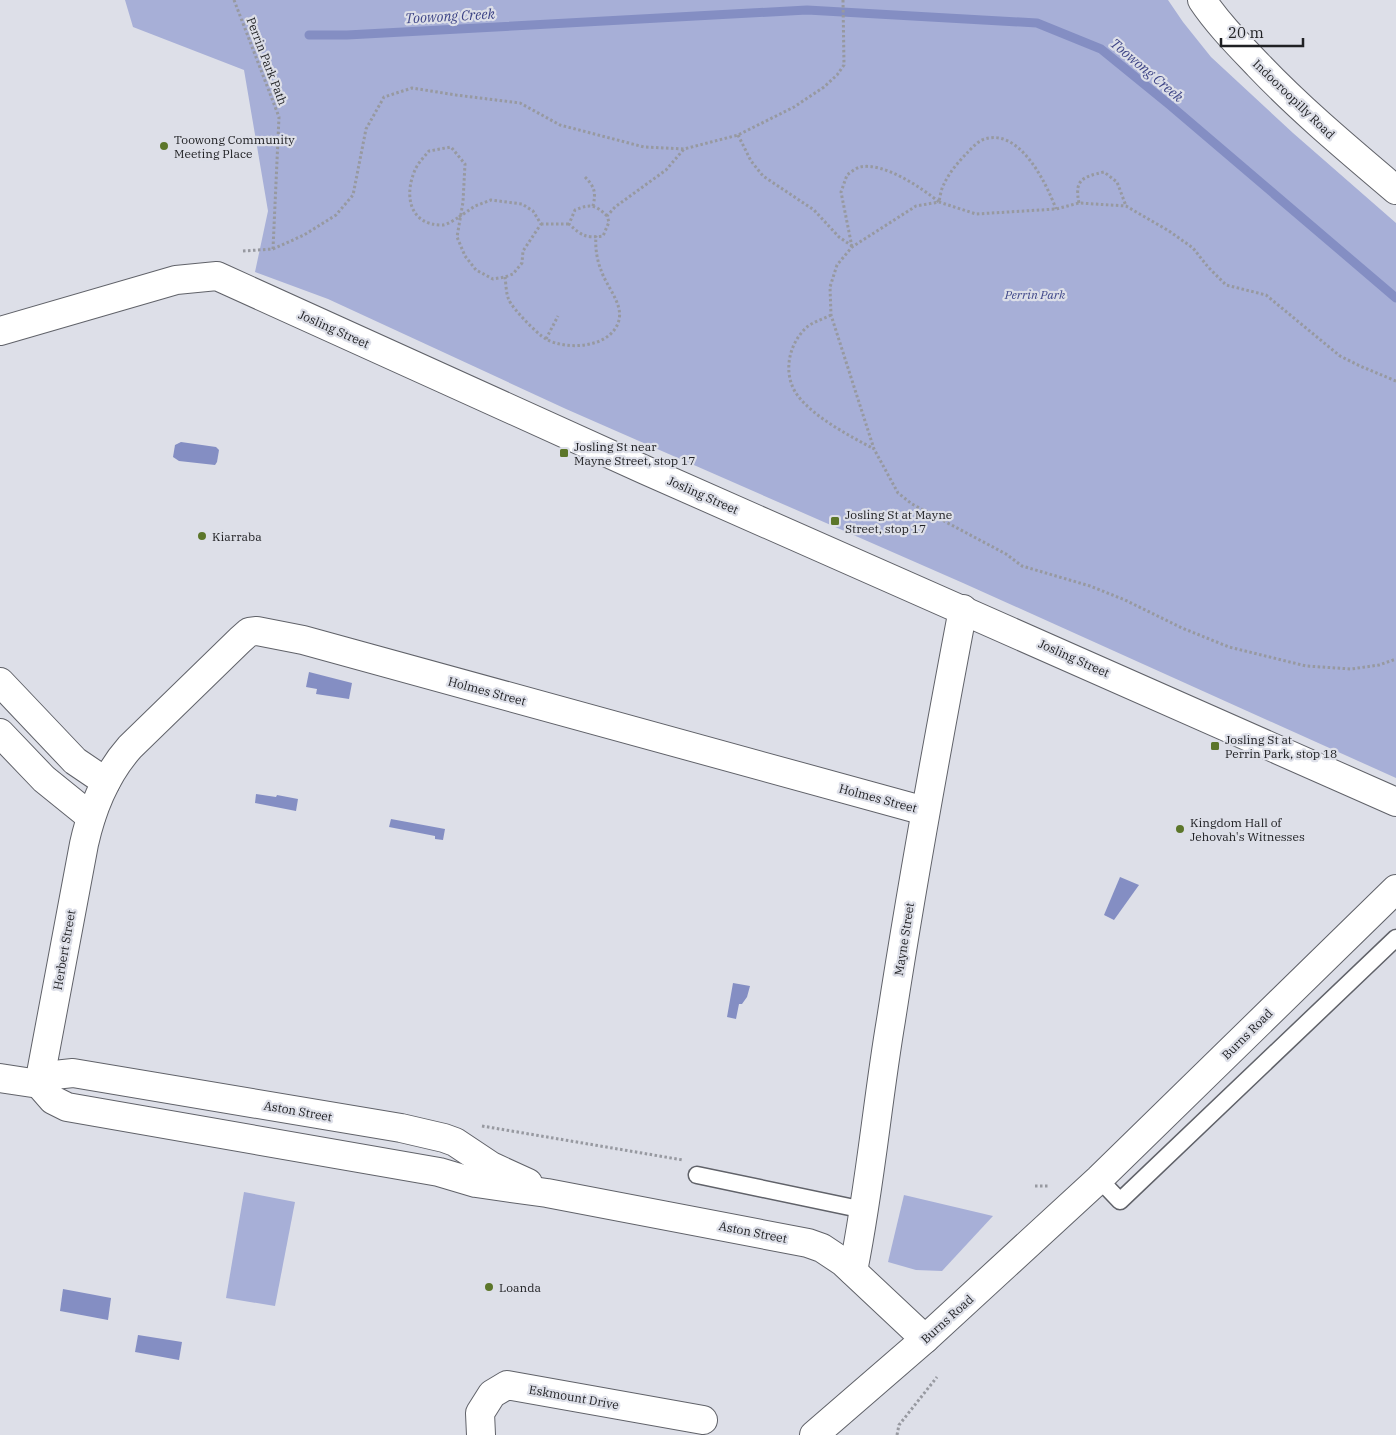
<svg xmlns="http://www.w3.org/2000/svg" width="1396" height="1435" font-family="'IBM Plex Serif',serif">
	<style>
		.green { fill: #a7afd7 }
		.water { fill: #848ec3 }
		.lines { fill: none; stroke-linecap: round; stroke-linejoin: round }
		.stream { stroke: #848ec3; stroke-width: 9 }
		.lane-casing { stroke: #606269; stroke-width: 19 }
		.street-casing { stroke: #606269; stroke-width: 30 }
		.secondary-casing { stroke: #606269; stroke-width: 30 }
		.path { stroke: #9799a0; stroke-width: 3; stroke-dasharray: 2.5 2.5; stroke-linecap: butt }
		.lane { stroke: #fff; stroke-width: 16 }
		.street { stroke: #fff; stroke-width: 28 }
		.secondary { stroke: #fff; stroke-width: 28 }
		.poi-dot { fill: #5c762a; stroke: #dddfe8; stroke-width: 2 }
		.labels { text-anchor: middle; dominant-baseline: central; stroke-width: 4.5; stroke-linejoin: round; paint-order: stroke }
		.street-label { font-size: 12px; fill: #202124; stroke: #dddfe8 }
		.poi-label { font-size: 12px; fill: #202124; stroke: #dddfe8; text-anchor: start }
		.park-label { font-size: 12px; font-style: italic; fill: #40488a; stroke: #dddfe8 }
		.water-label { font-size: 14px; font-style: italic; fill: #3d4486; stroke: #dddfe8 }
	</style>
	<rect width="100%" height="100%" fill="#dddfe8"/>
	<g class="green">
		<polygon points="125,0 1168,0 1183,22 1211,57 1293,133 1396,223 1396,778 963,583 566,409 328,299 255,272 268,211 244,70 133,27"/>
		<polygon points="244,1192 295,1202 275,1306 226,1298"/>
		<polygon points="904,1195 993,1216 942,1271 916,1270 888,1262"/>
	</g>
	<g class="water">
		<polygon points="181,442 216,447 219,450 217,462 215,465 179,461 173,457 175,445"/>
		<polygon points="309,672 352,683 349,699 316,694 317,689 306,687"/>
		<polygon points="256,794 276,797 277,795 298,799 296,811 255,803"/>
		<polygon points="391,819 445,829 443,840 435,839 435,836 389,827"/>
		<polygon points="1120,877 1139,885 1114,920 1104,915"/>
		<polygon points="733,983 750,986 747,997 742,1004 739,1004 736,1019 727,1017"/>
		<polygon points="63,1289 111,1298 108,1320 60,1311"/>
		<polygon points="138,1335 182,1342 179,1360 135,1352"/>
	</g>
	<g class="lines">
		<polyline class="stream" points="309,35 347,35 807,10 1037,23 1101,49 1171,106 1396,298"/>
		<g class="lane-casing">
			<g id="lane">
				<polyline points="697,1175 864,1210"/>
				<polyline points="1099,1179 1120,1201 1396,938"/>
			</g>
		</g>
		<g class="street-casing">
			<g id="street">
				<polyline points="0,331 176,280 217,276 645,470 1396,802"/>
				<polyline points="0,682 75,761 106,782"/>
				<polyline points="0,733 44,779 91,817"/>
				<polyline points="0,1078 39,1084 53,1100 67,1107 439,1172 476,1183 547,1193 808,1243 822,1248 843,1262 925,1339"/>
				<path d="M 39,1084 L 84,844 C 92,808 106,774 130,747 L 240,640 L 249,632 L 257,631 L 303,640 L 925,811"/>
				<polyline points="39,1084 54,1075 73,1073 401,1128 444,1138 455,1142 491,1166 528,1183"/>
				<path d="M 853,1271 C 870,1188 877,1103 891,1020 C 912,883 937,746 963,609"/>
				<polyline points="481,1435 480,1413 492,1394 507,1385 703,1420"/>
				<polyline points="814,1435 925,1339 1099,1179 1396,889"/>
			</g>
		</g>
		<g class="secondary-casing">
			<path id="secondary" d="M 1202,0 C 1218,24 1239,45 1259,66 C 1302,111 1349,150 1396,190"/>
		</g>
		<g class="path">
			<polyline points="234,0 279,117 273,249"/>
			<polyline points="738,135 751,161 763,176 814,210 839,237 852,246"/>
			<path d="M 585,177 C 595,187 596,193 593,206"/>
			<path d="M 1079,203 C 1074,179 1083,177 1104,172 L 1117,182 L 1126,206"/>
			<path d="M 607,216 C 595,204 590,204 575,210 L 569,224 C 582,236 585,238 603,236 L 609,222 L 607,216 L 615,207 L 666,170 L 684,149"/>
			<path d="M 459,217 L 475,206 L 491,200 L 522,204 L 533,211 L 541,224 L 523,251 L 522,263 L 513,274 L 505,277 L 493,279 L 476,270 L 465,256 L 457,237 L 463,202 L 465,164 L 451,147 L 429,151 C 424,157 418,163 415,170 C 404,195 409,225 442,225 C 447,225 454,220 459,217"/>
			<polyline points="541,224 569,224"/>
			<path d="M 852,247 L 841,192 L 847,175 C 851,172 856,168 860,167 C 884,162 922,188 939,202 C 940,197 941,189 944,184 C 949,173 959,161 967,153 C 971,149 976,143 982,140 C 1018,125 1046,182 1056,209"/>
			<polyline points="243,251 273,249 304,235 336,215 353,195 366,129 384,97 412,88 456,95 520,103 560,125 644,147 684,149 738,135 794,107 824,87 837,75 844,65 843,0"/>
			<path d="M 505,277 C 506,284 506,294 509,300 C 512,308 538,335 546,339 C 567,351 612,348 619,320 C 623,303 606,286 601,270 C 597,260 595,248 596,236"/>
			<path d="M 831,315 C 823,319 813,322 807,327 C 788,344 782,375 798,396 C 815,418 850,436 874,449"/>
			<polyline points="546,339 558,316"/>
			<polyline points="1396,381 1360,366 1340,356 1266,295 1226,285 1208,267 1193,248 1169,231 1126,206 1079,203 1056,209 976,214 939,202 916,206 852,247 837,265 830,287 831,315 874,449 898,493 912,504 1006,554 1022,566 1090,586 1125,600 1182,628 1229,647 1306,666 1351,669 1379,665 1396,659"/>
			<polyline points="482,1126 683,1160"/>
			<polyline points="1035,1186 1049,1186"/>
			<polyline points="897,1435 899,1425 937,1377"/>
		</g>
		<use href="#lane" class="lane"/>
		<use href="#street" class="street"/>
		<use href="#secondary" class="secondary"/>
	</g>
	<g class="poi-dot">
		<circle cx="164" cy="146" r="5"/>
		<rect x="559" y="448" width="10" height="10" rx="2.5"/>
		<rect x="830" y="516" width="10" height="10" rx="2.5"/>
		<circle cx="202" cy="536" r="5"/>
		<rect x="1210" y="741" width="10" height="10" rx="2.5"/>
		<circle cx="1180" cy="829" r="5"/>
		<circle cx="489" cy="1287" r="5"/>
	</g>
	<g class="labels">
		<g class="street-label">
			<text transform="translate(267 61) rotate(69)">Perrin Park Path</text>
			<text transform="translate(1294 99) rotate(44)">Indooroopilly Road</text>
			<text transform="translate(334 329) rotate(24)">Josling Street</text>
			<text transform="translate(703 495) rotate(24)">Josling Street</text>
			<text transform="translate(1074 658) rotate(24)">Josling Street</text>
			<text transform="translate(487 691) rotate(15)">Holmes Street</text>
			<text transform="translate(878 798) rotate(15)">Holmes Street</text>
			<text transform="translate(904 939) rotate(-81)">Mayne Street</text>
			<text transform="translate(64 950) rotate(-80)">Herbert Street</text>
			<text transform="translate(1247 1034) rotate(-45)">Burns Road</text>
			<text transform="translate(298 1111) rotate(10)">Aston Street</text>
			<text transform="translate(753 1232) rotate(11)">Aston Street</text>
			<text transform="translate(947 1319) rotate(-42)">Burns Road</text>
			<text transform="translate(574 1397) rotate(10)">Eskmount Drive</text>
		</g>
		<g class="poi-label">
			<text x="174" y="139">Toowong Community<tspan x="174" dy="14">Meeting Place</tspan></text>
			<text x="574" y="446">Josling St near<tspan x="574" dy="14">Mayne Street, stop 17</tspan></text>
			<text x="845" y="514">Josling St at Mayne<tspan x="845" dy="14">Street, stop 17</tspan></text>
			<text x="212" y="536">Kiarraba</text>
			<text x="1225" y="739">Josling St at<tspan x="1225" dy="14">Perrin Park, stop 18</tspan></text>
			<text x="1190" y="822">Kingdom Hall of<tspan x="1190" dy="14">Jehovah's Witnesses</tspan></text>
			<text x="499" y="1287">Loanda</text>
		</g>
		<g class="park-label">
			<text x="1035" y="294">Perrin Park</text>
		</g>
		<g class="water-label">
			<text transform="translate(450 16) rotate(-3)">Toowong Creek</text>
			<text transform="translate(1147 70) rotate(40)">Toowong Creek</text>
		</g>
	</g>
	<path d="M1221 38v8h82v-8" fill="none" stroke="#202124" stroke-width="2.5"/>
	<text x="1228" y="38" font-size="15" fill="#202124" stroke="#dddfe8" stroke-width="4" paint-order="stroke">20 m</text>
</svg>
